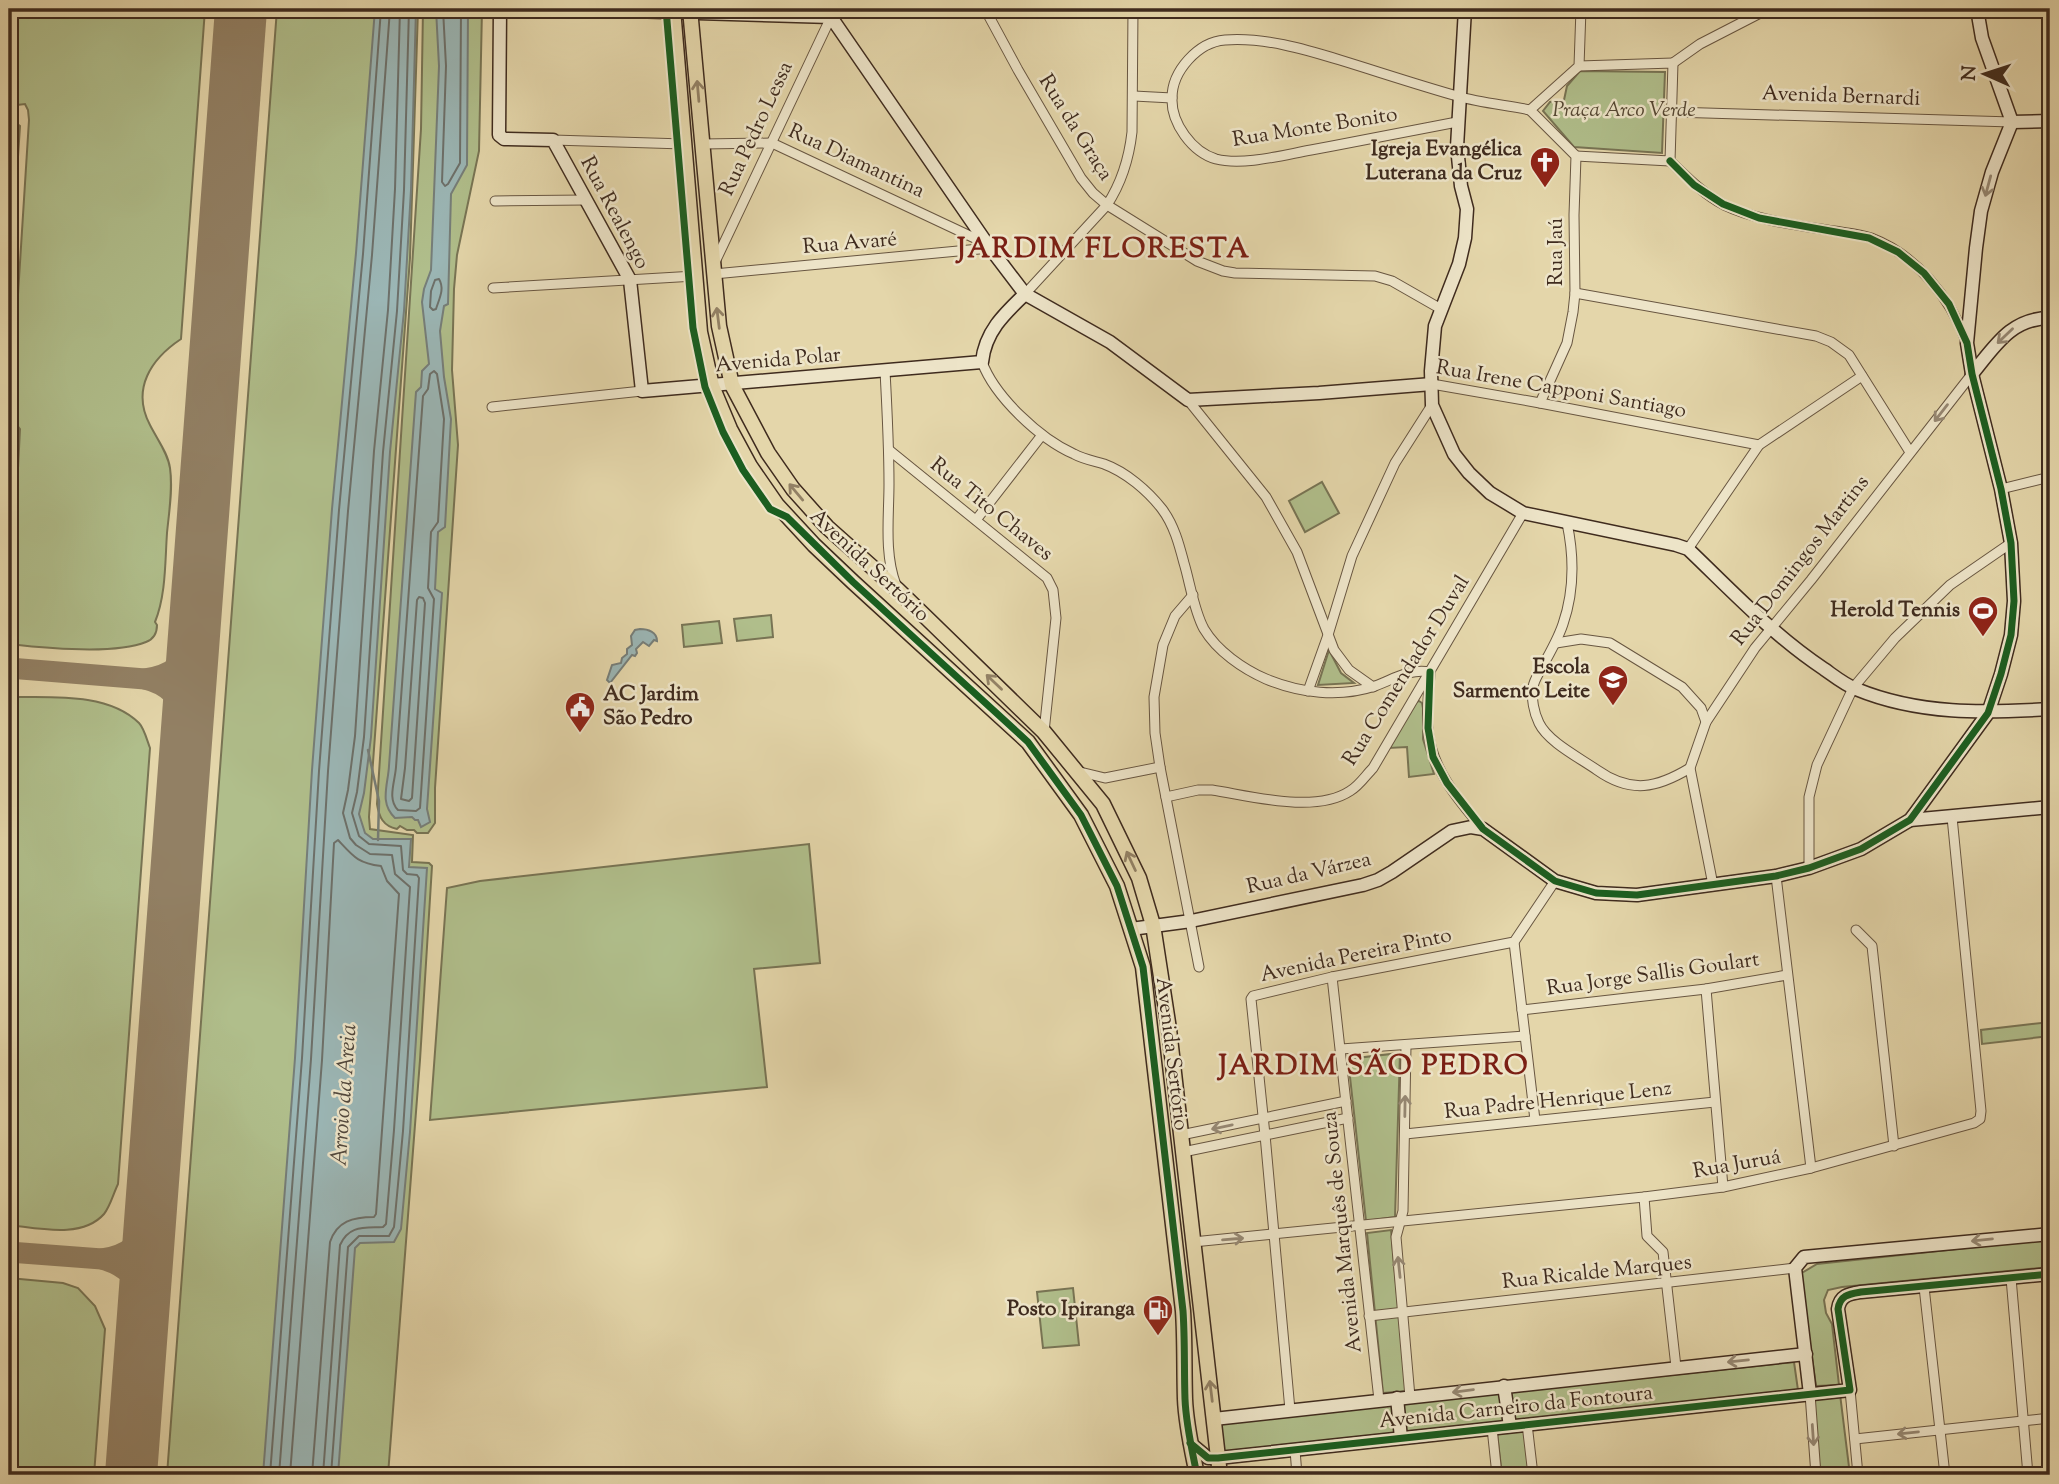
<svg xmlns="http://www.w3.org/2000/svg" width="2059" height="1484" font-family="'Sorts Mill Goudy',serif">
	<style>
		.green { fill: #b0be8b; stroke: #787454; stroke-width: 2 }
		.water { fill: #9bb6b5; stroke: #767e79; stroke-width: 2 }
		.lines { fill: none; stroke-linecap: round; stroke-linejoin: round }
		.shore { stroke: #6d706a; stroke-width: 2 }
		.stream { stroke: #767e79; stroke-width: 2.5 }
		.taxiway { stroke: #928064; stroke-width: 21 }
		.runway { stroke: #928064; stroke-width: 52 }
		.street-casing { stroke: #685641; stroke-width: 11 }
		.secondary-casing { stroke: #3f2b1e; stroke-width: 15 }
		.primary-casing { stroke: #3f2b1e; stroke-width: 17 }
		.street { stroke: #ede4c8; stroke-width: 9 }
		.secondary { stroke: #ede4c8; stroke-width: 12 }
		.primary { stroke: #e4d6aa; stroke-width: 14 }
		.cycleway-casing { stroke: #ede4c8; stroke-width: 11 }
		.cycleway { stroke: #1b5e20; stroke-width: 7 }
		.oneway { stroke: #928064 }
		.oneway2 { stroke: #968873 }
		.labels { text-anchor: middle; dominant-baseline: central; stroke-width: 5; stroke-linejoin: round; paint-order: stroke }
		.street-label { font-size: 21px; fill: #3f2b1e; stroke: #ede4c8 }
		.park-label { font-size: 21px; font-style: italic; fill: #564834; stroke: #ede4c8 }
		.poi-label { font-size: 21px; font-weight: bold; fill: #3f2b1e; stroke: #ede4c8; text-anchor: end }
		.water-label { font-size: 23px; font-style: italic; fill: #51473c; stroke: #ede4c8 }
		.district-label { font-size: 28px; font-weight: bold; letter-spacing: 2px; fill: #7a1f14; stroke: #ede4c8 }
	</style>
	<rect width="100%" height="100%" fill="#e4d6aa"/>
	<filter id="stains"><feTurbulence type="fractalNoise" baseFrequency=".00286" numOctaves="4"/><feColorMatrix values="0 0 0 0 .2 0 0 0 0 .09 0 0 0 0 .02 0 0 0 .5 -.17"/></filter>
	<radialGradient id="worn" r=".72"><stop offset=".6" stop-color="#630" stop-opacity="0"/><stop offset="1" stop-color="#630" stop-opacity=".3"/></radialGradient>
	<g class="green">
		<path d="M 9,9 L 205,9 L 181,339 C 151,359 131,389 150,425 C 157,439 168,453 170,468 C 173,489 169,512 167,533 C 165,562 166,595 155,622 L 157,625 C 157,633 154,639 146,642 C 114,655 44,648 9,644 L 20,429 L 16,424 L 10,421 L 29,120 L 28,110 L 25,104 L 17,105 L 9,111 Z"/>
		<polygon points="277,9 418,9 410,258 369,817 370,829 413,835 412,862 429,863 432,866 420,1060 388,1475 167,1475"/>
		<path d="M 423,9 L 482,9 L 479,151 L 457,255 L 454,289 L 452,370 L 458,445 L 435,788 L 435,823 L 428,833 L 417,833 L 414,830 L 407,830 L 400,826 L 397,829 C 383,826 379,817 377,804 L 421,129 Z"/>
		<polygon points="1580,71 1665,72 1662,153 1574,147 1543,111 1550,102 1564,100 1567,86"/>
		<polygon points="16,123 20,126 9,294 9,127"/>
		<polygon points="1322,482 1339,513 1305,532 1289,501"/>
		<polygon points="771,615 773,637 737,641 734,619"/>
		<polygon points="719,621 722,643 684,647 682,625"/>
		<polygon points="1329,650 1341,673 1354,683 1318,685"/>
		<path d="M 19,697 C 57,697 110,694 139,723 C 144,728 147,740 150,748 L 118,1184 C 114,1192 110,1207 104,1214 C 82,1239 38,1228 9,1225 L 9,699 Z"/>
		<polygon points="1419,701 1422,703 1423,708 1423,739 1434,774 1409,777 1407,747 1389,748 1416,702"/>
		<polygon points="809,844 820,963 754,969 767,1087 430,1120 447,888 480,881"/>
		<polygon points="2050,1022 2050,1036 1982,1044 1981,1030"/>
		<polygon points="1400,1053 1395,1217 1366,1221 1348,1059"/>
		<polygon points="1391,1230 1406,1391 1383,1393 1367,1233"/>
		<polygon points="2040,1240 2050,1240 2050,1267 1842,1287 1828,1290 1824,1300 1826,1313 1832,1324 1839,1385 1816,1386 1800,1274 1817,1264"/>
		<polygon points="9,1278 63,1283 78,1288 95,1306 105,1329 94,1475 9,1475"/>
		<polygon points="1073,1288 1079,1345 1043,1348 1037,1292"/>
		<polygon points="1794,1362 1798,1390 1222,1453 1218,1423"/>
		<polygon points="1840,1394 1850,1475 1820,1475 1814,1398"/>
		<polygon points="1524,1430 1529,1475 1502,1475 1497,1433"/>
	</g>
	<g class="water">
		<polygon points="375,9 416,9 411,190 404,311 390,452 371,737 364,793 359,814 365,833 373,839 411,839 409,867 427,868 410,1132 401,1229 394,1242 360,1243 355,1248 338,1475 263,1475 295,1058 312,770 332,509 356,253"/>
		<path d="M 436,9 L 468,9 L 467,165 L 451,194 L 448,304 L 444,306 L 440,331 L 444,377 L 451,419 L 445,527 L 438,532 L 435,589 L 442,593 L 427,809 L 430,822 L 421,827 L 418,820 L 415,820 L 412,817 L 395,818 C 379,803 388,785 389,766 L 416,392 L 421,387 L 422,371 L 429,364 L 422,302 L 424,289 L 431,270 L 439,66 Z"/>
		<path d="M 640,629 C 648,629 657,632 657,641 L 654,640 L 649,646 L 643,642 L 636,649 L 637,653 L 635,656 L 632,655 L 610,683 L 607,680 L 612,665 L 621,663 L 622,658 L 627,654 L 627,649 L 632,645 L 631,636 L 635,630 Z"/>
	</g>
	<g class="lines">
		<g class="shore">
			<polyline points="443,9 446,66 442,182 445,186 448,184 460,163 461,9"/>
			<path d="M 439,279 C 445,289 439,299 436,309 L 433,310 L 430,307 L 431,291 L 435,280 Z"/>
			<path d="M 434,371 L 437,374 L 444,419 L 438,522 L 431,532 L 428,588 L 434,599 L 420,808 L 416,811 L 398,810 C 387,799 395,782 396,767 L 423,396 L 428,389 L 430,374 Z"/>
			<polygon points="419,597 423,598 425,603 412,798 409,801 401,799 405,768 417,600"/>
			<polyline points="270,1475 302,1058 319,771 339,510 363,254 381,9"/>
			<polyline points="279,1475 311,1059 328,771 348,511 372,255 390,9"/>
			<path d="M 290,1475 L 322,1060 L 334,843 L 338,840 C 353,856 357,863 381,866 L 387,881 L 399,894 L 376,1214 L 374,1217 C 353,1217 337,1221 330,1242 L 312,1475"/>
			<path d="M 323,1475 L 340,1245 C 349,1225 364,1228 383,1227 L 386,1224 L 394,1130 L 410,887 L 395,874 L 392,855 L 370,854 L 356,845 L 350,838 L 343,813 L 348,790 L 355,736 L 374,451 L 388,310 L 395,189 L 400,9"/>
			<polyline points="331,1475 348,1247 359,1236 389,1236 394,1227 403,1131 419,878 417,875 407,874 403,870 401,846 369,844 359,836 352,813 357,792 364,737 383,452 397,311 404,190 409,9"/>
		</g>
		<g class="stream">
			<polyline points="9,429 14,436 9,540"/>
			<polyline points="368,750 379,801 378,840"/>
		</g>
		<g class="taxiway">
			<polyline points="9,668 145,679"/>
			<path d="M 187,723 C 181,699 170,685 145,679 C 174,675 187,662 194,634"/>
			<polyline points="9,1252 102,1259"/>
			<path d="M 144,1306 C 138,1279 129,1267 102,1259 C 128,1255 141,1244 150,1220"/>
		</g>
		<polyline class="runway" points="131,1475 241,9"/>
		<g class="street-casing">
			<g id="street">
				<polyline points="985,9 1018,70 1081,178 1093,193 1107,205 1197,261 1223,271 1235,273 1375,276 1392,281 1441,309"/>
				<polyline points="1673,63 1700,44 1768,9"/>
				<polyline points="1134,96 1172,98"/>
				<polyline points="1673,112 2012,122"/>
				<path d="M 1457,122 C 1409,131 1360,141 1311,150 C 1283,155 1243,166 1216,159 C 1192,152 1171,123 1172,98 C 1172,71 1198,42 1225,40 C 1264,37 1304,49 1340,60 C 1379,72 1418,85 1457,96 C 1481,103 1506,105 1530,110"/>
				<polyline points="553,140 684,144"/>
				<polyline points="703,144 772,143 985,243"/>
				<polyline points="1576,156 1670,161 1673,63 1579,66"/>
				<path d="M 1670,161 C 1687,177 1703,194 1724,205 C 1758,221 1797,225 1834,231 C 1846,233 1859,234 1871,238 C 1916,255 1950,297 1966,341"/>
				<polyline points="495,201 586,200"/>
				<polyline points="715,262 831,17"/>
				<polyline points="714,274 990,248"/>
				<polyline points="493,288 695,276"/>
				<polyline points="1575,293 1816,336 1831,342 1849,355 1910,452"/>
				<path d="M 1025,294 L 1107,205 C 1122,182 1129,159 1132,132 L 1133,9"/>
				<path d="M 982,362 C 995,397 1040,439 1074,454 C 1083,459 1094,461 1104,464 C 1126,472 1148,491 1162,509 C 1174,525 1179,544 1184,563 C 1190,583 1194,611 1204,629 C 1217,651 1243,669 1266,679 C 1300,693 1339,698 1375,686 C 1394,679 1410,668 1430,672"/>
				<path d="M 885,371 C 887,408 889,446 889,484 C 889,516 884,554 896,585"/>
				<polyline points="1432,384 1540,403 1759,445"/>
				<polyline points="1188,400 1266,497 1297,552 1334,650 1349,670 1373,687"/>
				<polyline points="1540,403 1567,343 1573,312 1575,293 1574,215 1576,156 1530,110 1579,66 1581,9"/>
				<polyline points="492,407 642,391"/>
				<polyline points="889,450 1047,578 1053,590 1056,618 1044,732"/>
				<polyline points="2001,489 2050,477"/>
				<polyline points="976,520 1042,435"/>
				<path d="M 1567,523 C 1574,556 1574,592 1563,624 C 1558,639 1550,653 1542,667 C 1539,673 1534,680 1533,687 C 1531,698 1534,713 1539,723 C 1548,742 1580,758 1597,770 C 1631,794 1657,788 1690,768"/>
				<polyline points="1688,549 1759,445 1862,376"/>
				<polyline points="1193,595 1175,616 1163,645 1154,697 1155,733 1160,767 1199,967"/>
				<polyline points="1556,643 1581,639 1610,643 1682,687 1701,708 1706,722"/>
				<path d="M 1430,674 C 1429,692 1426,711 1428,729 C 1431,768 1458,800 1483,829"/>
				<polyline points="1308,691 1328,635 1352,556 1395,463 1432,405"/>
				<polyline points="1076,771 1105,778 1160,767"/>
				<path d="M 1166,797 L 1198,790 L 1212,790 C 1251,796 1315,814 1350,791 C 1359,786 1366,775 1373,768 L 1523,513"/>
				<polyline points="1809,868 1809,797 1817,765 1853,688 1895,638 1950,585 2011,543"/>
				<polyline points="1776,876 1811,1168"/>
				<polyline points="1713,885 1690,768 1706,722 1755,648 1811,580 1972,374"/>
				<polyline points="1856,930 1872,946 1894,1146"/>
				<polyline points="1514,942 1535,1120"/>
				<polyline points="1332,977 1379,1400"/>
				<polyline points="1706,989 1723,1187"/>
				<polyline points="1522,1010 1706,989 1787,975"/>
				<polyline points="1406,1046 1403,1211 1396,1237 1410,1397"/>
				<polyline points="1341,1049 1525,1036"/>
				<polyline points="1405,1134 1715,1102"/>
				<polyline points="1181,1135 1346,1101"/>
				<polyline points="1183,1152 1348,1118"/>
				<polyline points="1644,1197 1647,1236 1663,1252 1676,1367"/>
				<polyline points="1193,1242 1644,1197 1723,1187 1811,1168 1974,1123 1980,1119 1981,1111 1952,817"/>
				<polyline points="2011,1278 2028,1475"/>
				<polyline points="1924,1287 1945,1475"/>
				<polyline points="1369,1316 1795,1268"/>
				<polyline points="1850,1390 1858,1475"/>
				<polyline points="1810,1394 1816,1475"/>
				<polyline points="1290,1410 1265,1135 1251,999 1253,996 1332,977 1514,942 1555,881"/>
				<polyline points="1527,1424 1533,1475"/>
				<polyline points="1492,1428 1497,1475"/>
				<polyline points="1855,1439 2050,1418"/>
				<polyline points="1295,1450 1297,1475"/>
			</g>
		</g>
		<g class="secondary-casing">
			<g id="secondary">
				<path d="M 500,9 L 499,135 L 504,139 L 553,140 L 630,280 L 642,391 L 982,362 C 985,332 1004,314 1025,294"/>
				<polyline points="564,9 831,17"/>
				<path d="M 1465,9 L 1457,147 L 1461,186 L 1467,209 L 1465,238 L 1459,264 L 1435,326 L 1431,371 L 1432,405 L 1454,454 L 1469,473 L 1490,493 L 1523,513 L 1676,545 L 1688,549 C 1732,591 1774,636 1824,669 C 1834,676 1845,685 1856,689 C 1919,715 1984,713 2050,709"/>
				<polyline points="831,17 990,248 1025,294 1110,342 1188,400 1319,393 1432,384"/>
				<polyline points="2012,122 2050,121"/>
				<path d="M 1972,374 C 1995,346 2011,318 2050,318"/>
				<polyline points="1910,820 2050,807"/>
				<polyline points="1131,929 1191,921 1363,885 1378,880 1392,872 1452,831 1471,827 1483,829 1555,881 1596,893 1637,895 1776,876 1809,868 1861,849 1910,820 1916,812 1988,713 2001,674 2011,635 2014,601 2011,543 2001,489 1972,374 1967,343 1976,248 1981,211 1992,172 2012,122 1982,38 1977,9"/>
				<polyline points="1504,1386 1510,1426"/>
				<polyline points="1810,1394 1795,1268 1804,1257 2050,1234"/>
				<polyline points="1397,1398 1401,1438"/>
				<polyline points="1214,1419 1806,1354"/>
				<path d="M 1190,1443 L 1208,1458 L 1218,1458 L 1850,1390 L 1838,1309 C 1840,1295 1849,1294 1861,1292 L 2050,1274"/>
			</g>
		</g>
		<g class="primary-casing">
			<g id="primary">
				<path d="M 673,9 L 700,332 L 712,386 L 730,429 L 750,466 L 777,505 L 814,545 L 853,582 L 1028,742 L 1081,815 L 1117,886 L 1143,967 L 1183,1311 C 1185,1340 1184,1369 1185,1399 C 1186,1425 1192,1450 1197,1475"/>
				<polyline points="690,9 719,326 732,385 768,453 793,489 827,527 898,590 1044,732 1103,804 1139,878 1153,925 1169,1029 1220,1475"/>
			</g>
		</g>
		<use href="#street" class="street"/>
		<use href="#secondary" class="secondary"/>
		<use href="#primary" class="primary"/>
		<g class="cycleway-casing">
			<g id="cycleway">
				<path d="M 666,9 L 693,328 L 705,387 L 723,432 L 743,470 L 770,509 L 787,517 L 853,582 L 1028,742 L 1081,815 L 1117,886 L 1143,967 L 1183,1311 C 1185,1340 1184,1369 1185,1399 C 1186,1425 1192,1450 1197,1475"/>
				<polyline points="1430,672 1428,728 1433,757 1447,783 1483,829 1555,881 1596,893 1637,895 1776,876 1809,868 1861,849 1910,820 1988,713 2001,674 2011,635 2014,601 2011,543 2001,489 1972,374 1967,343 1949,304 1924,273 1898,252 1869,238 1759,218 1723,204 1694,185 1670,161"/>
				<path d="M 1190,1443 L 1208,1458 L 1218,1458 L 1850,1390 L 1838,1309 C 1840,1295 1849,1294 1861,1292 L 2050,1274"/>
			</g>
		</g>
		<use href="#cycleway" class="cycleway"/>
	</g>
	<defs><path id="oneway-shaft" d="M-6 0H5M1.5-3L5.5 0L1.5 3" fill="none" stroke-width="1.6" stroke-linecap="round" stroke-linejoin="round" transform="scale(1.75)"/></defs>
	<g class="oneway">
		<use href="#oneway-shaft" transform="translate(698 91) rotate(-95)"/>
		<use href="#oneway-shaft" transform="translate(718 318) rotate(-97)"/>
		<use href="#oneway-shaft" transform="translate(796 492) rotate(-130)"/>
		<use href="#oneway-shaft" transform="translate(994 682) rotate(-136)"/>
		<use href="#oneway-shaft" transform="translate(1131 861) rotate(-115)"/>
		<use href="#oneway-shaft" transform="translate(1211 1391) rotate(-97)"/>
	</g>
	<g class="oneway2">
		<use href="#oneway-shaft" transform="translate(1988 186) rotate(105)"/>
		<use href="#oneway-shaft" transform="translate(2005 336) rotate(136)"/>
		<use href="#oneway-shaft" transform="translate(1941 413) rotate(128)"/>
		<use href="#oneway-shaft" transform="translate(1405 1106) rotate(-89)"/>
		<use href="#oneway-shaft" transform="translate(1222 1127) rotate(168)"/>
		<use href="#oneway-shaft" transform="translate(1233 1239) rotate(-5)"/>
		<use href="#oneway-shaft" transform="translate(1982 1240) rotate(174)"/>
		<use href="#oneway-shaft" transform="translate(1399 1267) rotate(-96)"/>
		<use href="#oneway-shaft" transform="translate(1738 1361) rotate(174)"/>
		<use href="#oneway-shaft" transform="translate(1463 1391) rotate(173)"/>
		<use href="#oneway-shaft" transform="translate(1908 1433) rotate(174)"/>
		<use href="#oneway-shaft" transform="translate(1813 1435) rotate(86)"/>
	</g>
	<defs>
		<g id="church-pin" transform="scale(1.575)"><path d="M0 17L-7.5 6A9.5 9.5 0 1 1 7.5 6Z" fill="#8f2418" stroke="#ede4c8"/><path d="M-1.2-6h2.4v3.5h3.3v2.4h-3.3V6h-2.4V-.1h-3.3v-2.4h3.3Z" fill="#fff"/></g>
		<g id="stadium-pin" transform="scale(1.575)"><path d="M0 17L-7.5 6A9.5 9.5 0 1 1 7.5 6Z" fill="#8f2418" stroke="#ede4c8"/><path d="M0-5a6.5 5 0 1 0 0 10a6.5 5 0 1 0 0-10ZM-3.5-1.8h7v3.6h-7Z" fill="#fff"/></g>
		<g id="school-pin" transform="scale(1.575)"><path d="M0 17L-7.5 6A9.5 9.5 0 1 1 7.5 6Z" fill="#8f2418" stroke="#ede4c8"/><path d="M0-5L7-2L0 1L-7-2ZM-4 1L0 2.5L4 1V4Q0 6-4 4Z" fill="#fff"/></g>
		<g id="civic-pin" transform="scale(1.575)"><path d="M0 17L-7.5 6A9.5 9.5 0 1 1 7.5 6Z" fill="#8f2418" stroke="#ede4c8"/><path d="M-.6-6.5H3V-4.5H.6V-3L4-1V1h2V6H-6V1h2V-1L-.6-3ZM-1.2 2.5V6h2.4V2.5Z" fill="#fff"/></g>
		<g id="fuel-pin" transform="scale(1.575)"><path d="M0 17L-7.5 6A9.5 9.5 0 1 1 7.5 6Z" fill="#8f2418" stroke="#ede4c8"/><path d="M-5.5-6h7V0h2V4h1.3V-2.5L3-4.5l.8-.8L6-3V5H2.5V1h-1V6h-7ZM-4.2-4.7v3.2H.2V-4.7Z" fill="#fff"/></g>
	</defs>
	<g fill-rule="evenodd">
		<use href="#church-pin" x="1545" y="162"/>
		<use href="#stadium-pin" x="1983" y="611"/>
		<use href="#school-pin" x="1613" y="680"/>
		<use href="#civic-pin" x="580" y="707"/>
		<use href="#fuel-pin" x="1158" y="1310"/>
	</g>
	<g class="labels">
		<g class="street-label">
			<text transform="translate(1841 97) rotate(2)">Avenida Bernardi</text>
			<text transform="translate(1075 128) rotate(58)">Rua da Graça</text>
			<text transform="translate(1315 128) rotate(-9)">Rua Monte Bonito</text>
			<text transform="translate(757 129) rotate(-65)">Rua Pedro Lessa</text>
			<text transform="translate(856 162) rotate(25)">Rua Diamantina</text>
			<text transform="translate(614 213) rotate(62)">Rua Realengo</text>
			<text transform="translate(850 244) rotate(-5)">Rua Avaré</text>
			<text transform="translate(1557 252) rotate(-90)">Rua Jaú</text>
			<text transform="translate(778 361) rotate(-5)">Avenida Polar</text>
			<text transform="translate(1561 390) rotate(10)">Rua Irene Capponi Santiago</text>
			<text transform="translate(991 510) rotate(39)">Rua Tito Chaves</text>
			<text transform="translate(1801 561) rotate(-52)">Rua Domingos Martins</text>
			<text transform="translate(869 566) rotate(43)">Avenida Sertório</text>
			<text transform="translate(1407 671) rotate(-58)">Rua Comendador Duval</text>
			<text transform="translate(1309 874) rotate(-13)">Rua da Várzea</text>
			<text transform="translate(1356 956) rotate(-12)">Avenida Pereira Pinto</text>
			<text transform="translate(1653 975) rotate(-8)">Rua Jorge Sallis Goulart</text>
			<text transform="translate(1171 1054) rotate(83)">Avenida Sertório</text>
			<text transform="translate(1558 1101) rotate(-6)">Rua Padre Henrique Lenz</text>
			<text transform="translate(1737 1165) rotate(-10)">Rua Juruá</text>
			<text transform="translate(1343 1232) rotate(-96)">Avenida Marquês de Souza</text>
			<text transform="translate(1597 1273) rotate(-6)">Rua Ricalde Marques</text>
			<text transform="translate(1516 1408) rotate(-6)">Avenida Carneiro da Fontoura</text>
		</g>
		<g class="park-label">
			<text x="1624" y="111">Praça Arco Verde</text>
		</g>
		<g class="poi-label">
			<text x="1522" y="150">Igreja Evangélica<tspan x="1522" dy="24">Luterana da Cruz</tspan></text>
			<text x="1960" y="611">Herold Tennis</text>
			<text x="1590" y="668">Escola<tspan x="1590" dy="24">Sarmento Leite</tspan></text>
			<text x="603" y="695" text-anchor="start">AC Jardim<tspan x="603" dy="24">São Pedro</tspan></text>
			<text x="1135" y="1310">Posto Ipiranga</text>
		</g>
		<g class="water-label">
			<text transform="translate(345 1095) rotate(-86)">Arroio da Areia</text>
		</g>
		<g class="district-label">
			<text x="1104" y="250">JARDIM FLORESTA</text>
			<text x="1374" y="1067">JARDIM SÃO PEDRO</text>
		</g>
	</g>
	<rect width="2059" height="1484" fill="none" stroke="#e4d6aa" stroke-width="35"/>
	<rect x="10" y="10" width="2038" height="1463" fill="none" stroke="#3f2b1e" stroke-width="3.5"/>
	<rect x="18" y="18" width="2024" height="1449" fill="none" stroke="#3f2b1e" stroke-width="2"/>
	<g transform="translate(1985 74) rotate(273)" stroke="#ede4c8" stroke-width="5" paint-order="stroke">
	<path d="M0-5L12 26L0 18L-12 26Z" fill="#3f2b1e"/>
	<text y="-10" font-size="19" font-weight="bold" text-anchor="middle" fill="#3f2b1e">N</text>
	</g>
	<rect width="100%" height="100%" filter="url(#stains)"/>
	<rect width="100%" height="100%" fill="url(#worn)"/>
</svg>
